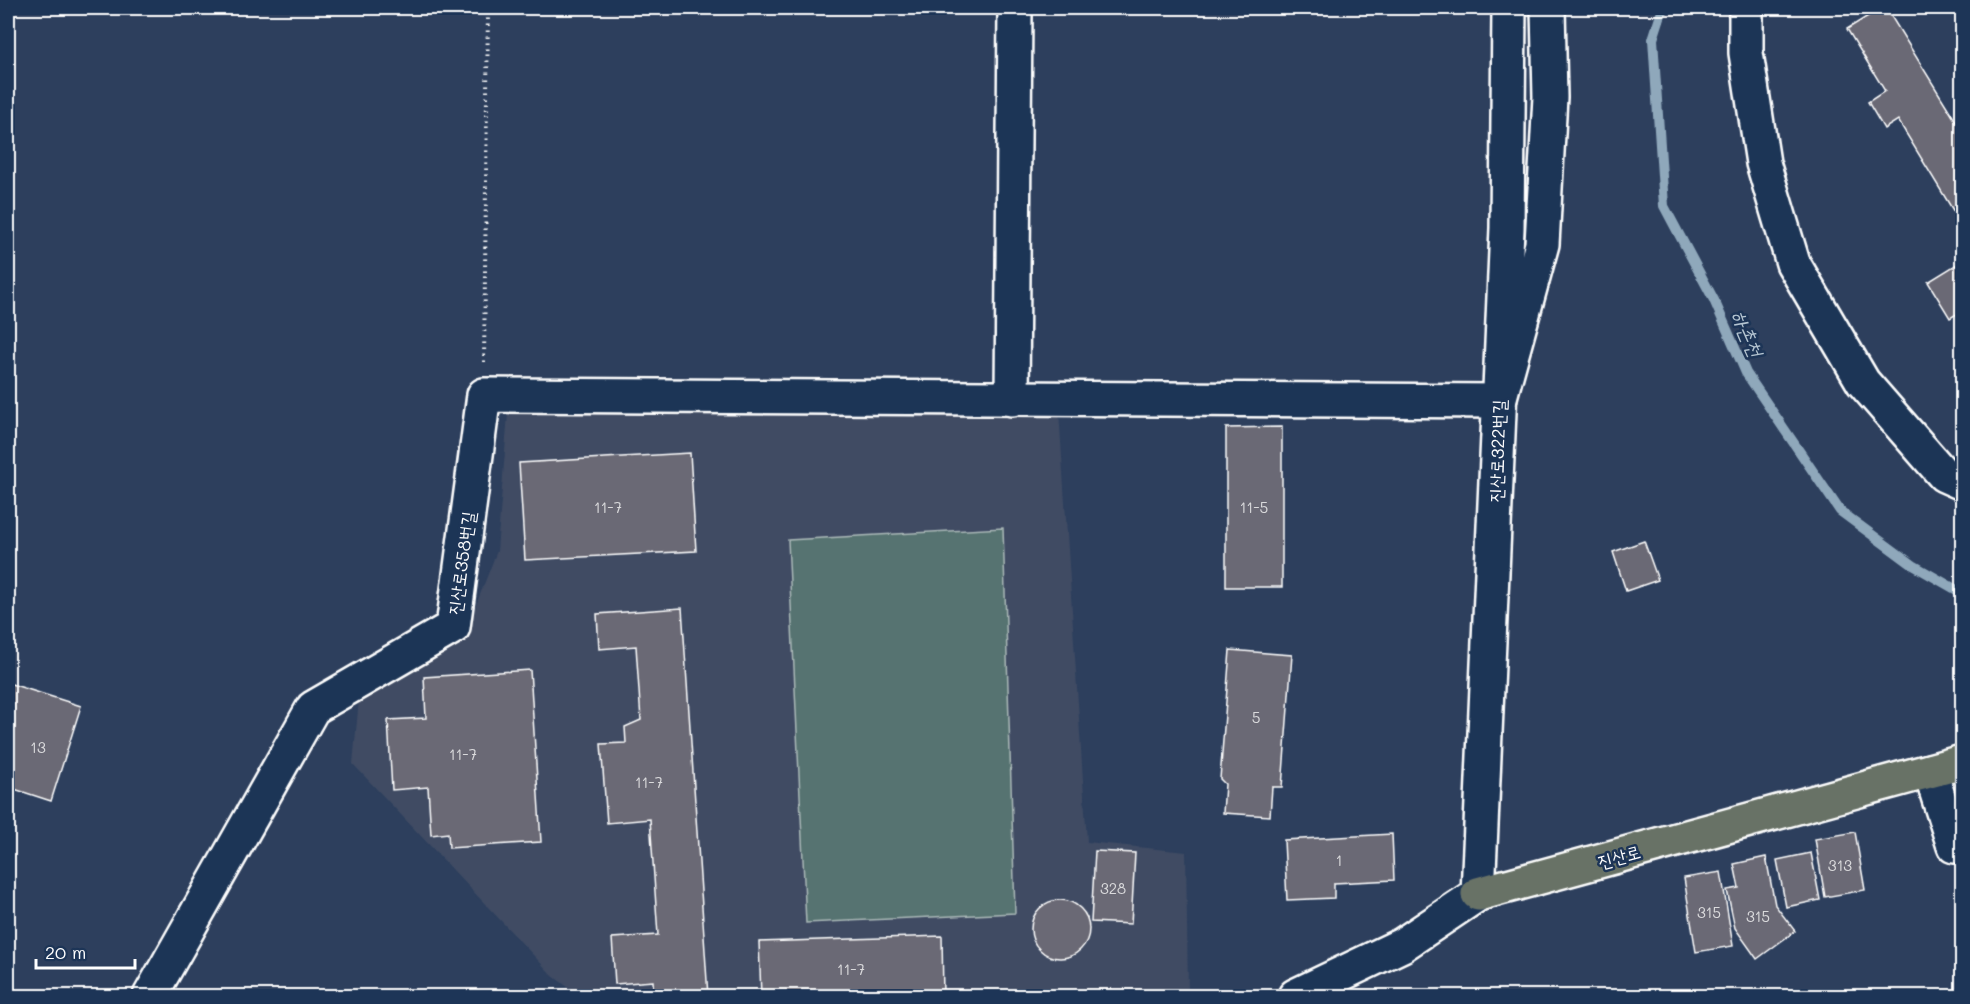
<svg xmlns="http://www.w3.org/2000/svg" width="1970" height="1004" font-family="Mali,'Poor Story',sans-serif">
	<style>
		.built { fill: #404c64 }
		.green { fill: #577371; stroke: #abb9b8; stroke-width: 1.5 }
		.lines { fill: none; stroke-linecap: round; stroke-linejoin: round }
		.stream { stroke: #8fa8bb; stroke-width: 10 }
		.building { fill: #6b6974; stroke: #fff; stroke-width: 1.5 }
		.minor-casing { stroke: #fff; stroke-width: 38 }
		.major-casing { stroke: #fff; stroke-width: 38 }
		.path { stroke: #fff; stroke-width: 4; stroke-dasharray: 1.5 4.5; stroke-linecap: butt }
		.minor { stroke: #1d3557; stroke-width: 33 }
		.major { stroke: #687266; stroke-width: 33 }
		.labels { text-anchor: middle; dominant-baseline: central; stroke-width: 5; stroke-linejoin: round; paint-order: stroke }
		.number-label { font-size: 15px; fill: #dadadc }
		.street-label { font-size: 18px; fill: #fff; stroke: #1d3557 }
		.water-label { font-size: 20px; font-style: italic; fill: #b5c5d1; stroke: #1d3557 }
	</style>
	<rect width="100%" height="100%" fill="#2d3f5d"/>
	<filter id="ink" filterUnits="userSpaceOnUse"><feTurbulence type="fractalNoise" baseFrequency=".0167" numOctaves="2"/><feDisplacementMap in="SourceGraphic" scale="12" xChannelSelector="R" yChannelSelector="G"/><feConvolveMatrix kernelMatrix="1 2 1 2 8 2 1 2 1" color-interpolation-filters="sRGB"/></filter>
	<g filter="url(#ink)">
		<polygon class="built" points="1059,411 1087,842 1186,852 1188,996 580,996 553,976 353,764 359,699 462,641 497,551 508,414"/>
		<polygon class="green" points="1003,528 1015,913 806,923 788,540"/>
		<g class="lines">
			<polyline class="stream" points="1663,8 1653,39 1664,206 1714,300 1746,373 1840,511 1913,565 1962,593"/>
		</g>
		<g class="building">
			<polygon points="1881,8 1886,8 1962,131 1962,225 1898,120 1884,129 1868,102 1885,91 1847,29"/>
			<polygon points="1962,261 1962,311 1950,318 1928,282"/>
			<polygon points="1282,427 1282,587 1226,587 1226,428"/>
			<polygon points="690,453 696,551 525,560 519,463"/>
			<polygon points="1644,541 1658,580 1626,591 1613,552"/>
			<polygon points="682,608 708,996 654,996 653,981 615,984 612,938 658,935 650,819 607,823 601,744 626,743 625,727 641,720 636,646 599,649 597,614"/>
			<polygon points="1230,650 1292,655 1282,787 1272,787 1270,816 1223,813 1225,784 1220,779"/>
			<polygon points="530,670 541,842 449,848 448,833 431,835 428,787 392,790 388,720 426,718 424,677"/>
			<polygon points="8,683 81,706 51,801 8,787"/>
			<polygon points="1855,832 1865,890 1825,897 1815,839"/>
			<polygon points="1392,834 1394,880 1334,883 1334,898 1287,900 1284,840"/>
			<polygon points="1095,851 1135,853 1131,924 1091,922"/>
			<polygon points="1811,853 1820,900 1786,907 1777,860"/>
			<polygon points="1766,857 1775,905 1795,931 1757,959 1735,928 1727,890 1739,888 1734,864"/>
			<polygon points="1721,872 1733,946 1696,952 1684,878"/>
			<circle cx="1060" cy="929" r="29"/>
			<polygon points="942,936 943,996 761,996 759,942"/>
		</g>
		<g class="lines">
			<g class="minor-casing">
				<g id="minor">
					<polyline points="1746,8 1746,53 1763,163 1793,263 1863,382 1944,475 1962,483"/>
					<polyline points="1012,399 1015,8"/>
					<polyline points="1930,771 1954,846 1962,844"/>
					<polyline points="150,996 313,708 453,627 484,395 1499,401 1542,244 1550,97 1548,8"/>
					<polyline points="1295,996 1402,945 1478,894 1507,228 1509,8"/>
				</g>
			</g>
			<g class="major-casing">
				<polyline id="major" points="1478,894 1962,762"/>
			</g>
			<polyline class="path" points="484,362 488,8"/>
			<use href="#minor" class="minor"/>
			<use href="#major" class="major"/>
		</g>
	</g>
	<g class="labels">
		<g class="number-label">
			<text x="608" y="507">11-7</text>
			<text x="1254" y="507">11-5</text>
			<text x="1256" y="717">5</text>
			<text x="38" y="747">13</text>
			<text x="463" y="754">11-7</text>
			<text x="649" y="782">11-7</text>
			<text x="1339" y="860">1</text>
			<text x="1840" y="865">313</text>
			<text x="1113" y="888">328</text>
			<text x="1709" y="912">315</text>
			<text x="1758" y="916">315</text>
			<text x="851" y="969">11-7</text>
		</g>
		<g class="street-label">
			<text transform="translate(1497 451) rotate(-88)">진산로322번길</text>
			<text transform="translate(461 563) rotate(-82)">진산로358번길</text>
			<text transform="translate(1619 856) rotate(-15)">진산로</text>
		</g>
		<g class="water-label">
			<text transform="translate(1748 333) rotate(66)">하촌천</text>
		</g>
	</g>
	<rect width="1970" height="1004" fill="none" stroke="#1d3557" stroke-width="30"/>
	<rect x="15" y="15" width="1940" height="974" fill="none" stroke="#fff" stroke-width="2" filter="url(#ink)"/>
	<path d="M36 959v9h99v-9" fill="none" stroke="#ffffff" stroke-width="3"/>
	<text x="45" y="959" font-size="18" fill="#ffffff" stroke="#1d3557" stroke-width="4.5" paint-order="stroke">20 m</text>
</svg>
